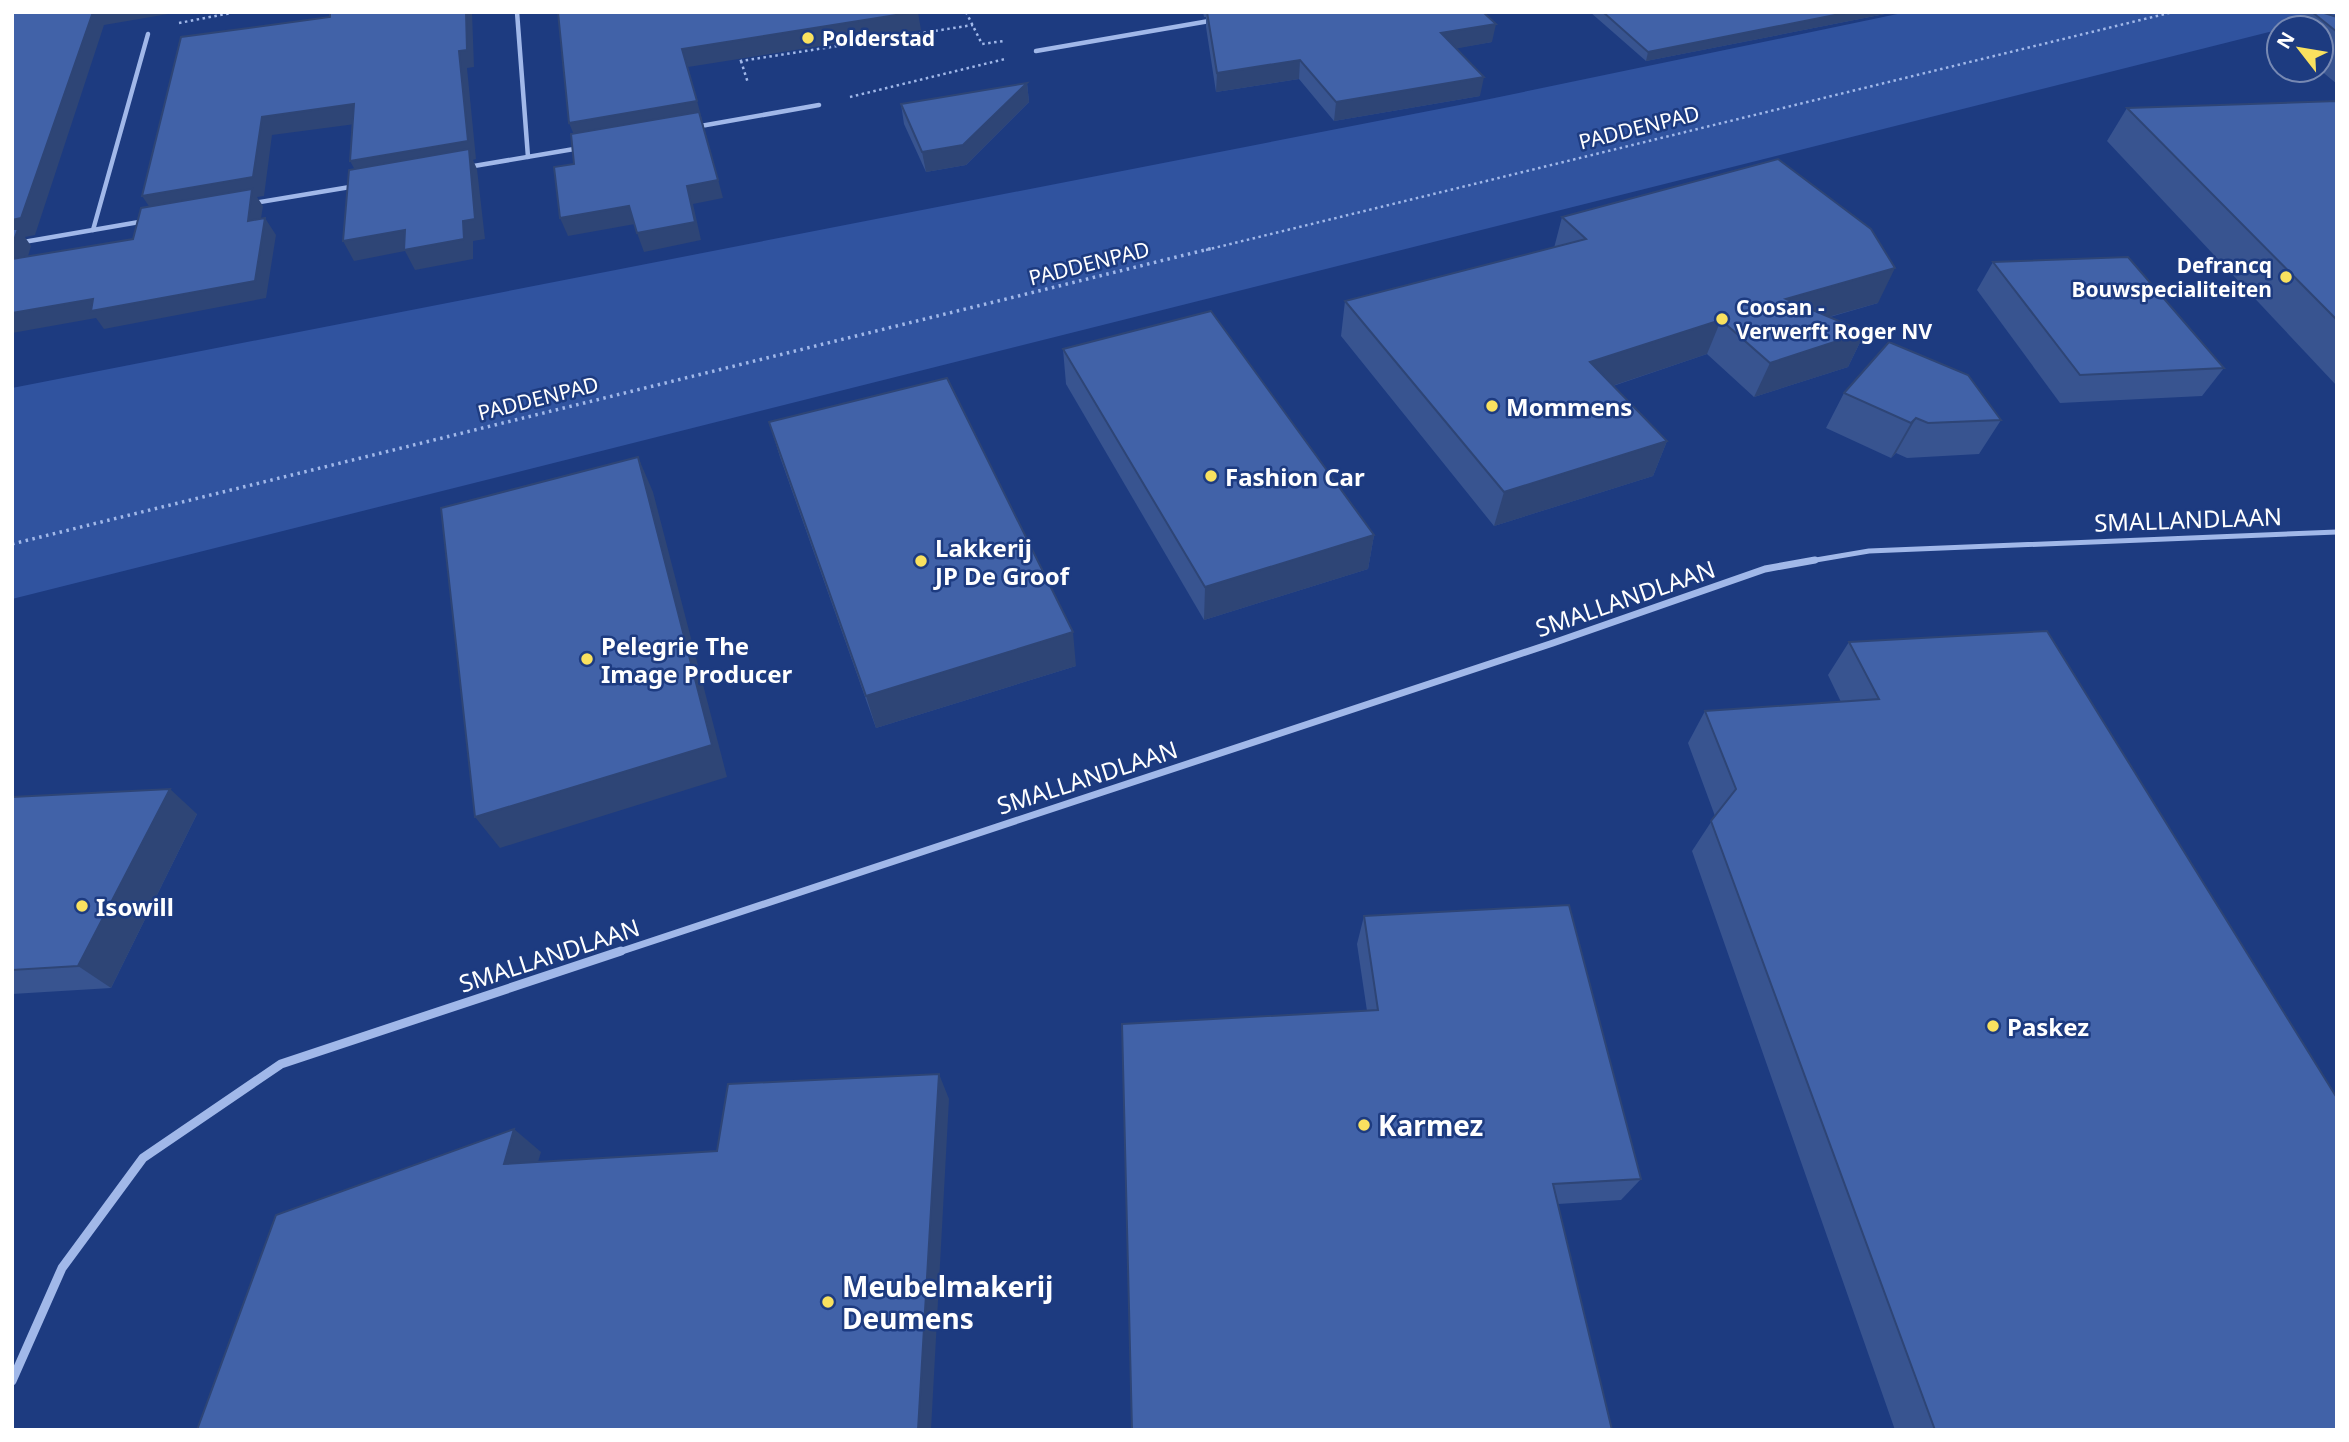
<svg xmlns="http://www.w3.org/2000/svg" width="2349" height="1442" font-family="'Noto Sans',sans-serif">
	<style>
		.green { fill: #30539f }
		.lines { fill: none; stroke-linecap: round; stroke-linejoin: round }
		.path-far1 { stroke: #a1b8e9; stroke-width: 2.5; stroke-dasharray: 2.5 3.5; stroke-linecap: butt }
		.path { stroke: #a1b8e9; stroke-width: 3.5; stroke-dasharray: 2.5 4.5; stroke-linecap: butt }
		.street-far3 { stroke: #a1b8e9; stroke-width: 4.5 }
		.street-far2 { stroke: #a1b8e9; stroke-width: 5 }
		.street-far1 { stroke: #a1b8e9; stroke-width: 7 }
		.street { stroke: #a1b8e9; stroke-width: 9 }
		.wall { fill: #385490 }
		.shaded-wall { fill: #2e4576 }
		.building { fill: #4162a8; stroke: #2e4576; stroke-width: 2 }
		.poi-dot { fill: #f9e15f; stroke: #1d3b80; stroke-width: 2.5 }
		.labels { text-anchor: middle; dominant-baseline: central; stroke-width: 5; stroke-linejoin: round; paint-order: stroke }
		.far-poi-label { font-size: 21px; font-weight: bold; fill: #fff; stroke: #1d3b80; text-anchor: start }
		.far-street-label { font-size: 21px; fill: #fff; stroke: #1d3b80 }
		.poi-label { font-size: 24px; font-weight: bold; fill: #fff; stroke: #1d3b80; text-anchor: start }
		.street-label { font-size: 24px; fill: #fff; stroke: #1d3b80 }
		.near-poi-label { font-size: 28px; font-weight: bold; fill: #fff; stroke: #1d3b80; text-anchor: start }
	</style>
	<rect width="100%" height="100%" fill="#1d3b80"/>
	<polygon class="green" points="1907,12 2337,12 2337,15 12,599 12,388 1480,101"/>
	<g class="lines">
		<g class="path-far1">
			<polyline points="966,12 982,44 1004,41"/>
			<polyline points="179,23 236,12"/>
			<polyline points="739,54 741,61 973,25"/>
			<polyline points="741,61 748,83"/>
			<polyline points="850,97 1005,59"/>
			<polyline points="1206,250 2173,12"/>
		</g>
		<polyline class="path" points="12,544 1213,248"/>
		<g class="street-far3">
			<polyline points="517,12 528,157"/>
			<polyline points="1036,51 1215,20"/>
			<polyline points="695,127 819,105"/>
			<polyline points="468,167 580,148"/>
			<polyline points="254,203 356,186"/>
			<polyline points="93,230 148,34"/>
			<polyline points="12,244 145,221"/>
		</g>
		<polyline class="street-far2" points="1804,562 1869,551 2337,532"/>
		<polyline class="street-far1" points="616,953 1553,643 1765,569 1815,560"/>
		<polyline class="street" points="12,1381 62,1268 143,1158 281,1064 621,951"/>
	</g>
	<g class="wall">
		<polygon points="1203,12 1483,12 1492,42 1456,48 1480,96 1334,121 1299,79 1216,92 1206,27 1206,17 1204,17"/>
		<polygon points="1590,12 1895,12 1646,61"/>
		<polygon points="2304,12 2321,12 2337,17 2337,84 2320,70 2321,70 2321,28 2294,28"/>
		<polygon points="1027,83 1029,102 966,165 926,172 904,124 901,104"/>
		<polygon points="2337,101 2337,386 2107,141 2127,108"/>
		<polygon points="1562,217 1878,303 1830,317 1865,332 1848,367 1754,397 1707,354 1613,386 1667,441 1653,476 1494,526 1341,336 1345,301 1554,248"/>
		<polygon points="1993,262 2224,368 2202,396 2060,403 1977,290"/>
		<polygon points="1063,349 1374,535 1368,569 1204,620 1066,384"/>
		<polygon points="1844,393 2001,420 1979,454 1907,458 1896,453 1891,458 1826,428"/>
		<polygon points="769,422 1076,666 876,728 780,457"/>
		<polygon points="1849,642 2337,1430 1895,1430 1692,851 1715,816 1688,743 1705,711 1841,702 1828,675"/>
		<polygon points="12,797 197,814 111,988 12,994"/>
		<polygon points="1364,916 1641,1179 1621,1200 1558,1204 1367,1011 1357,944"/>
	</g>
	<g class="shaded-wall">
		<polygon points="93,12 180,12 104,25 35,235 25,237 31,246 22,277 12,266 12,220"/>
		<polygon points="466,12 472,12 474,67 467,68 476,159 473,160 477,169 485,239 473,241 473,259 415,270 405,251 354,261 343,241 405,230 464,239 360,179 350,161 459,51"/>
		<polygon points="915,12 918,12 921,30 688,67 723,198 693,204 701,240 644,252 637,233 687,186 577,142 569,123 682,49"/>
		<polygon points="1850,12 1895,12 1646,61 1648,52"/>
		<polygon points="1496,24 1492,42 1438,52 1441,33"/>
		<polygon points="1300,60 1299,79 1216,92 1217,73"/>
		<polygon points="1484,77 1480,96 1334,121 1336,102"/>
		<polygon points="1027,83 1029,102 966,165 926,172 922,152"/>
		<polygon points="354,104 363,123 272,135 264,196 257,197 263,206 258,238 155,215 142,196 262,117"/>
		<polygon points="629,206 635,224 568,236 560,218"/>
		<polygon points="265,218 276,235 266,298 104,329 96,318 12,333 12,313"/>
		<polygon points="1895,268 1878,303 1771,333 1786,299"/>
		<polygon points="1721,320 1707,354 1579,397 1590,362"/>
		<polygon points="1865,332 1848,367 1754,397 1770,363"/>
		<polygon points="1916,418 1896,453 1891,458 1911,423"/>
		<polygon points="1667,441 1653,476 1494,526 1504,492"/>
		<polygon points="638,457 653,492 727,777 500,848 475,817"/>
		<polygon points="1374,535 1368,569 1204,620 1205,587"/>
		<polygon points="1073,632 1076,666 876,728 866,696"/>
		<polygon points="170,789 197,814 111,988 78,966"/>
		<polygon points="939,1074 949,1099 931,1430 918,1430"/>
		<polygon points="514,1129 541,1152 531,1186 504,1164"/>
	</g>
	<g class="building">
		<polygon points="12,12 93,12 21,218 12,220"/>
		<polygon points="330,12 466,12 467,50 459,51 468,141 350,161 354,104 262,117 253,177 142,196 181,37 330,17"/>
		<polygon points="558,12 915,12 682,49 697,101 569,123"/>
		<polygon points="1207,12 1483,12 1496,24 1441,33 1484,77 1336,102 1300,60 1217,73"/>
		<polygon points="1603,12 1850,12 1648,52"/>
		<polygon points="2312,12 2321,12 2337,17 2337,32"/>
		<polygon points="1027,83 963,145 922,152 901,104"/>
		<polygon points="2337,101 2337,320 2127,108"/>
		<polygon points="699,112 718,180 687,186 695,222 637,233 629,206 560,218 554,167 574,164 571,134"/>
		<polygon points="469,149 475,219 463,221 464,239 404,250 405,230 343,241 349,170"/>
		<polygon points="1778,159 1871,229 1895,268 1786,299 1865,332 1770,363 1721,320 1590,362 1667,441 1504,492 1345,301 1586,239 1562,217"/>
		<polygon points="252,189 248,221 265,218 255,281 91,311 93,299 12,313 12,259 133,239 141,208"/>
		<polygon points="12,229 18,229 12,246"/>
		<polygon points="2128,257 2224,368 2080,375 1993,262"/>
		<polygon points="1211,311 1374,535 1205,587 1063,349"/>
		<polygon points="1889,342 1968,375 2001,420 1928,423 1916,418 1911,423 1844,393"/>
		<polygon points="947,378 1073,632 866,696 769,422"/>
		<polygon points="638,457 712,745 475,817 441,508"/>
		<polygon points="2047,631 2337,1098 2337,1430 1935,1430 1711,821 1736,789 1705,711 1879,699 1849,642"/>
		<polygon points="170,789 78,966 12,970 12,797"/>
		<polygon points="1569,905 1641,1179 1553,1184 1612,1430 1132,1430 1122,1024 1378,1010 1364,916"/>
		<polygon points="939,1074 918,1430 197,1430 276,1215 514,1129 504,1164 717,1151 728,1084"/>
	</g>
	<g class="poi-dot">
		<circle cx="808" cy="38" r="7"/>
		<circle cx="2286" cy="277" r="7"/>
		<circle cx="1722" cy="319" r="7"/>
		<circle cx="1492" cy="406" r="7"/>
		<circle cx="1211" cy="476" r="7"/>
		<circle cx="921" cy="561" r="7"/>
		<circle cx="587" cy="659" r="7"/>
		<circle cx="82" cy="906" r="7"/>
		<circle cx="1993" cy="1026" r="7"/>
		<circle cx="1364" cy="1125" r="7"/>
		<circle cx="828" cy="1302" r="7"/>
	</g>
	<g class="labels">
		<g class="far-poi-label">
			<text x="822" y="38">Polderstad</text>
			<text x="2272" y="265" text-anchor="end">Defrancq<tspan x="2272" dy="24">Bouwspecialiteiten</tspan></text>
			<text x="1736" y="307">Coosan -<tspan x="1736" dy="24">Verwerft Roger NV</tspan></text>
		</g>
		<g class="far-street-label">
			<text transform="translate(1639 127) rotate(-14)">PADDENPAD</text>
			<text transform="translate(1089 263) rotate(-14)">PADDENPAD</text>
			<text transform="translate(538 398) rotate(-14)">PADDENPAD</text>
		</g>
		<g class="poi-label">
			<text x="1506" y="406">Mommens</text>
			<text x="1225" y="476">Fashion Car</text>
			<text x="935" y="547">Lakkerij<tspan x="935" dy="28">JP De Groof</tspan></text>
			<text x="601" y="645">Pelegrie The<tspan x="601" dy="28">Image Producer</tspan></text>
			<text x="96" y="906">Isowill</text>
			<text x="2007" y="1026">Paskez</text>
		</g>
		<g class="street-label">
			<text transform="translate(2188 519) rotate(-2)">SMALLANDLAAN</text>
			<text transform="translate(1625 598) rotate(-19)">SMALLANDLAAN</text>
			<text transform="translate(1087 777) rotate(-18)">SMALLANDLAAN</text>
			<text transform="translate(549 955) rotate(-18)">SMALLANDLAAN</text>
		</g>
		<g class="near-poi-label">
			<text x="1378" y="1125">Karmez</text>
			<text x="842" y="1286">Meubelmakerij<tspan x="842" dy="32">Deumens</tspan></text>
		</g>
	</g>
	<rect width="2349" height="1442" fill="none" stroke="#ffffff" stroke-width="28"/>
	<g transform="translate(2300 49) rotate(301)"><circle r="33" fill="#1d3b80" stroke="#7789b3" stroke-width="2"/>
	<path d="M0-5L12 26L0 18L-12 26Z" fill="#f9e15f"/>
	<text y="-10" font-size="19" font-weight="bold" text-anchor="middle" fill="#ffffff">N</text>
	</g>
</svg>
